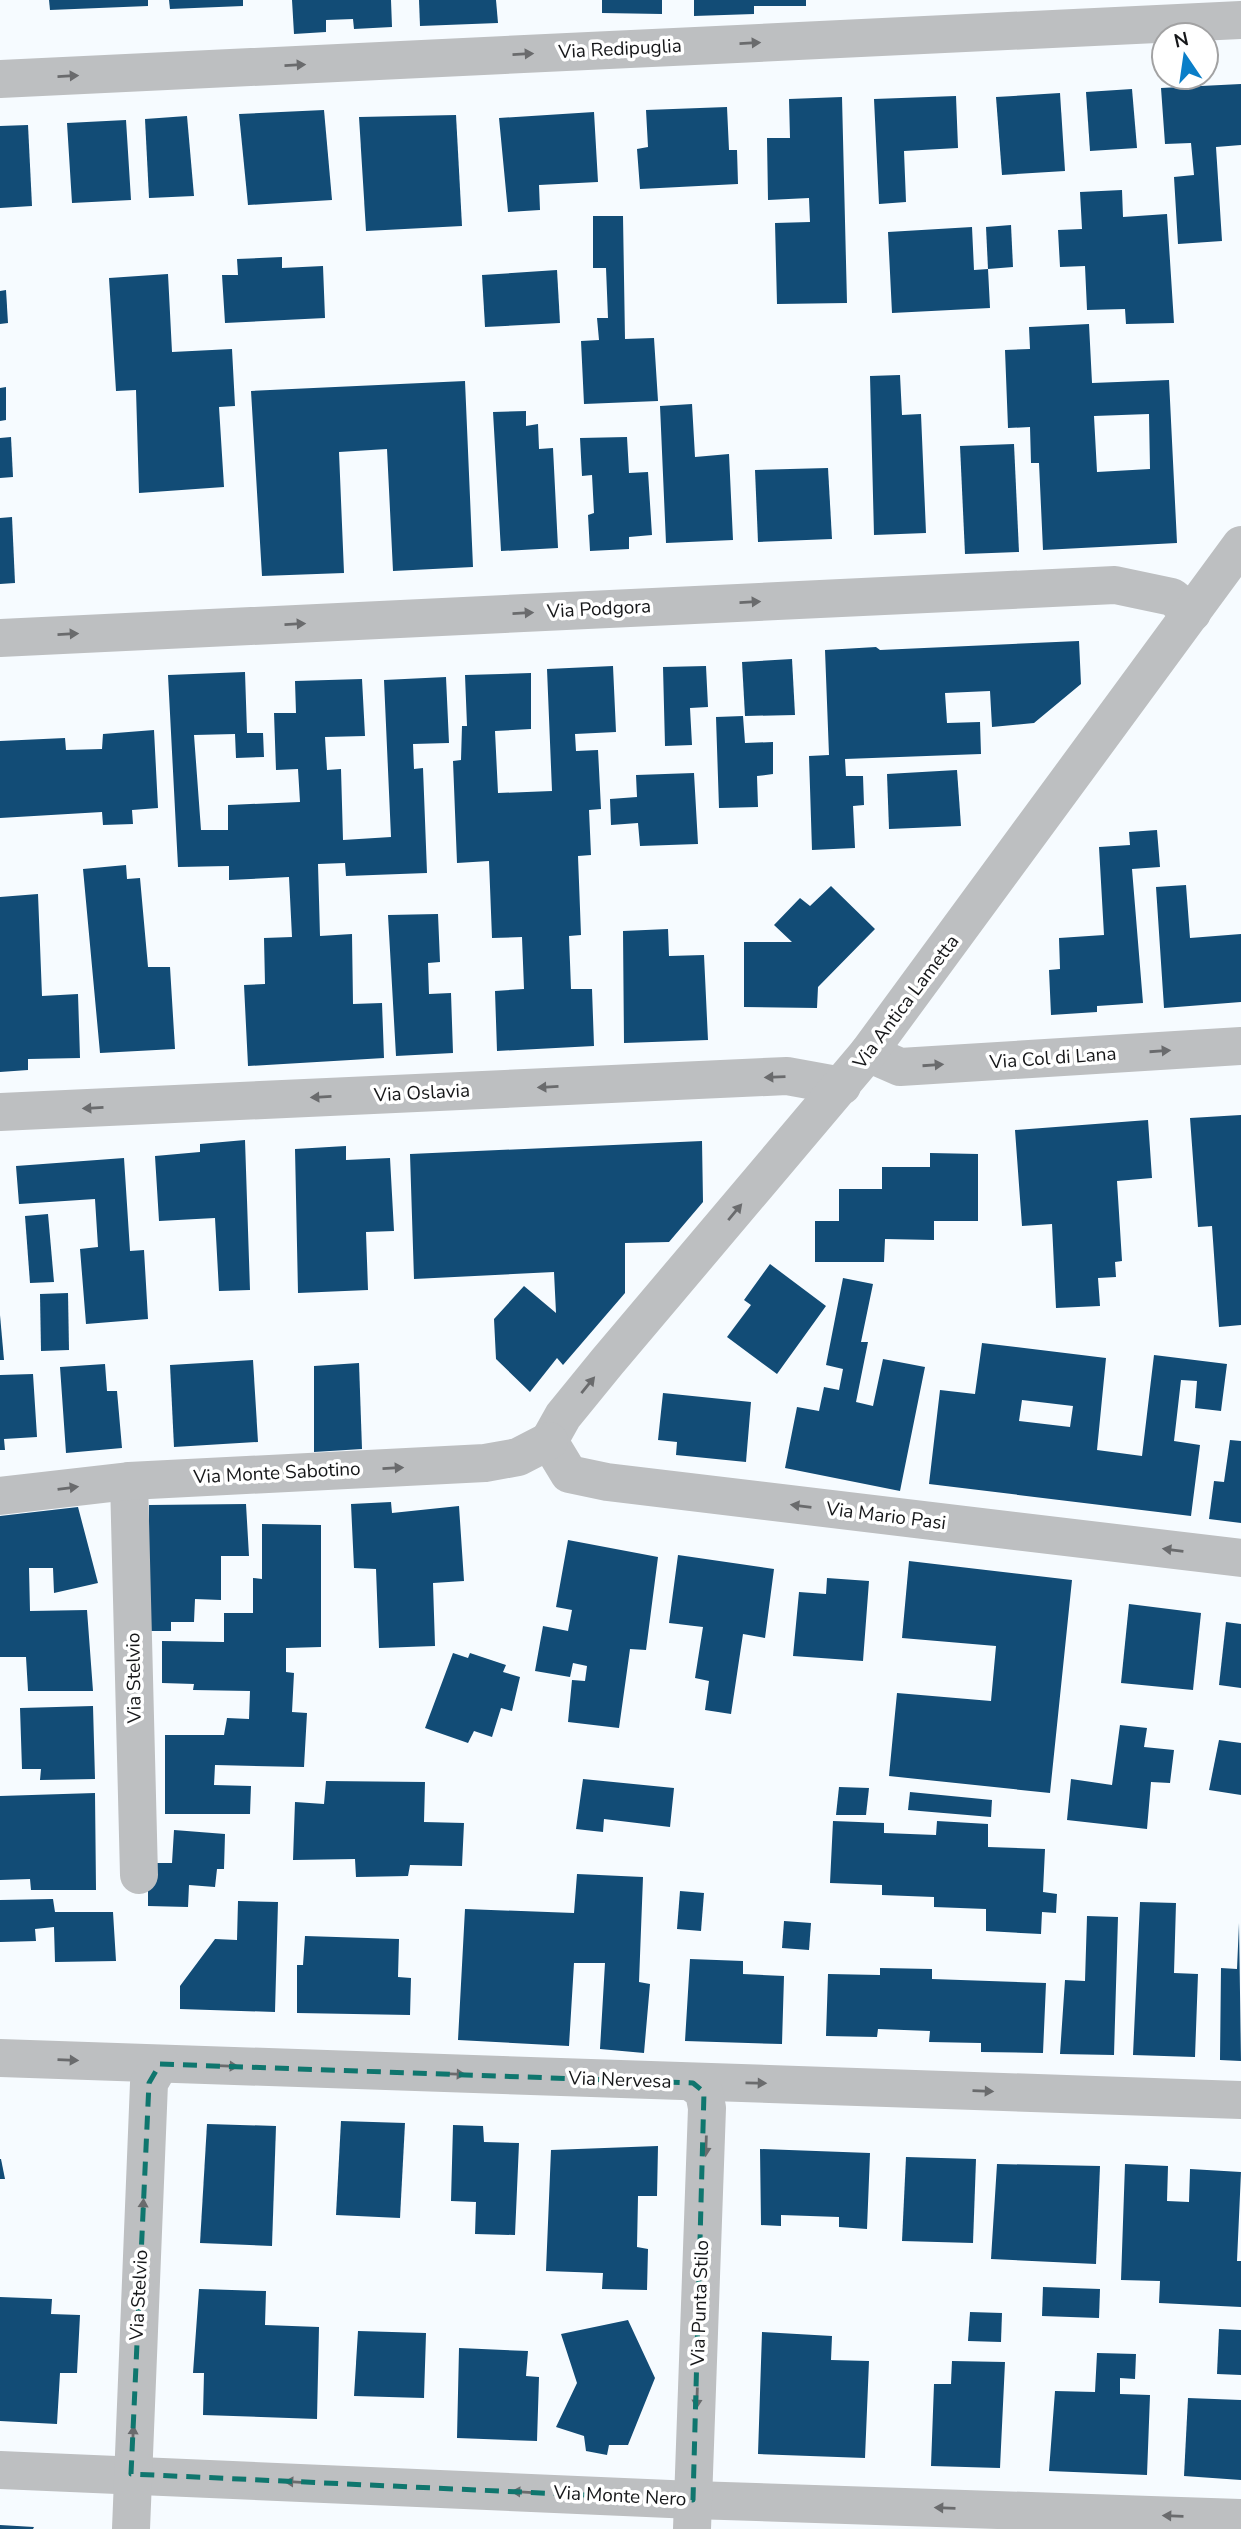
<svg xmlns="http://www.w3.org/2000/svg" width="1241" height="2529" font-family="'Nunito Sans',sans-serif">
	<style>
		.building { fill: #124c76; fill-rule: evenodd }
		.lines { fill: none; stroke-linecap: round; stroke-linejoin: round }
		.street { stroke: #bdbfc1; stroke-width: 38 }
		.oneway { fill: #6a6b6d }
		.marked { fill: none; stroke: #0f766e; stroke-width: 5; stroke-dasharray: 14 9; stroke-linejoin: round }
		.labels { text-anchor: middle; dominant-baseline: central; stroke-width: 7; stroke-linejoin: round; paint-order: stroke }
		.street-label { font-size: 19px; fill: #161719; stroke: #fff }
	</style>
	<rect width="100%" height="100%" fill="#f6fbff"/>
	<g class="building">
		<polygon points="49,0 148,0 148,6 50,10"/>
		<polygon points="169,0 243,0 243,6 170,9"/>
		<polygon points="292,0 391,0 392,27 354,29 353,19 326,20 326,32 294,34"/>
		<polygon points="419,0 496,0 498,23 420,26"/>
		<polygon points="602,0 662,0 662,14 602,13"/>
		<polygon points="694,0 806,0 806,6 754,6 754,14 694,16"/>
		<polygon points="1241,84 1241,145 1216,147 1222,241 1178,244 1174,177 1194,175 1191,143 1165,144 1161,88"/>
		<polygon points="1132,89 1137,148 1090,151 1086,92"/>
		<polygon points="1060,93 1065,171 1002,175 996,97"/>
		<polygon points="956,96 958,148 904,151 906,202 879,204 874,99"/>
		<polygon points="842,97 847,303 777,304 775,223 810,222 809,198 768,200 767,138 790,138 789,99"/>
		<polygon points="727,107 729,150 737,150 738,184 640,189 637,149 648,147 646,110"/>
		<polygon points="324,110 332,200 248,205 239,114"/>
		<polygon points="594,112 598,182 539,185 540,210 508,212 499,118"/>
		<polygon points="456,115 462,226 366,231 359,117"/>
		<polygon points="187,116 194,196 149,198 145,119"/>
		<polygon points="126,120 131,200 72,203 67,123"/>
		<polygon points="28,125 32,206 0,208 0,126"/>
		<polygon points="1122,190 1123,217 1167,214 1174,323 1126,324 1125,309 1087,310 1085,266 1060,267 1058,230 1082,229 1080,192"/>
		<polygon points="593,216 623,216 625,339 654,338 658,401 584,404 581,341 599,340 597,318 608,318 606,268 593,268"/>
		<polygon points="1011,225 1013,267 988,269 986,227"/>
		<polygon points="972,227 974,270 988,269 990,308 892,313 888,232"/>
		<polygon points="282,257 282,268 323,266 325,318 225,323 222,275 238,275 237,259"/>
		<polygon points="557,270 560,323 485,327 482,275"/>
		<polygon points="168,274 172,352 232,349 235,406 219,407 224,487 139,493 136,390 116,391 109,278"/>
		<polygon points="6,290 8,323 0,324 0,291"/>
		<path d="M 1089,324 L 1092,383 L 1169,380 L 1177,543 L 1043,550 L 1039,463 L 1031,463 L 1030,427 L 1008,428 L 1005,350 L 1030,349 L 1029,327 ZM 1149,414 L 1150,469 L 1097,472 L 1094,416 Z"/>
		<polygon points="900,375 902,415 921,414 926,533 874,535 870,376"/>
		<polygon points="465,381 473,567 393,571 387,449 339,452 344,573 262,576 251,391"/>
		<polygon points="6,387 6,420 0,421 0,388"/>
		<polygon points="692,404 695,457 729,454 733,540 666,543 660,406"/>
		<polygon points="526,411 526,426 538,424 539,449 553,448 558,548 501,551 493,412"/>
		<polygon points="11,437 13,477 0,478 0,438"/>
		<polygon points="627,437 629,473 648,472 652,535 629,537 629,549 590,551 588,515 594,513 592,475 582,476 580,438"/>
		<polygon points="1014,444 1019,552 965,554 960,446"/>
		<polygon points="828,468 832,539 758,542 755,470"/>
		<polygon points="12,517 15,583 0,584 0,518"/>
		<polygon points="1079,641 1081,684 1034,723 992,727 990,691 945,693 947,723 980,722 981,754 845,759 846,776 863,776 864,805 853,806 855,848 812,850 809,756 829,755 825,650 876,647 880,650"/>
		<polygon points="792,659 795,715 745,716 742,662"/>
		<polygon points="613,666 616,732 575,734 576,751 598,750 601,809 589,810 591,855 578,856 581,935 569,936 571,989 592,989 594,1046 497,1051 495,991 524,989 522,937 492,938 489,861 457,863 453,761 461,760 462,726 467,726 465,675 531,673 531,729 495,731 498,793 552,791 547,669"/>
		<polygon points="706,666 708,707 690,708 692,745 665,746 663,667"/>
		<polygon points="245,672 247,733 263,733 264,757 236,758 235,734 194,735 201,830 228,830 228,805 300,802 298,769 276,770 274,713 296,713 295,681 362,679 365,736 325,737 327,770 341,769 343,840 391,837 384,680 446,677 449,743 413,744 414,769 423,768 427,873 346,876 345,863 318,864 320,936 352,934 353,1004 382,1003 384,1058 248,1066 244,985 265,984 264,938 292,937 289,877 229,880 229,866 178,867 168,675"/>
		<polygon points="743,716 745,743 773,742 773,774 757,776 758,807 719,808 716,717"/>
		<polygon points="154,730 158,808 132,810 133,824 103,825 102,812 0,818 0,741 65,738 66,750 102,749 103,734"/>
		<polygon points="957,770 961,826 889,829 887,774"/>
		<polygon points="694,773 698,844 640,846 638,823 611,825 610,799 637,797 636,775"/>
		<polygon points="1157,830 1160,867 1132,869 1143,1003 1097,1006 1097,1012 1051,1015 1049,970 1060,969 1059,938 1104,935 1099,847 1130,845 1129,832"/>
		<polygon points="126,865 127,879 140,878 148,967 170,967 175,1049 100,1053 83,869"/>
		<polygon points="1186,885 1190,938 1241,934 1241,1002 1164,1008 1156,887"/>
		<polygon points="831,886 875,929 818,987 817,1008 744,1007 744,942 792,942 774,925 800,898 810,906"/>
		<polygon points="38,894 42,996 78,994 80,1058 28,1059 28,1070 0,1072 0,897"/>
		<polygon points="438,914 440,962 428,963 429,994 451,993 453,1053 396,1056 388,915"/>
		<polygon points="668,929 669,956 704,955 708,1040 624,1043 623,931"/>
		<polygon points="1241,1115 1241,1325 1219,1327 1212,1226 1198,1227 1190,1118"/>
		<polygon points="1148,1120 1152,1178 1117,1181 1122,1261 1115,1262 1116,1277 1098,1278 1100,1306 1056,1308 1052,1224 1022,1226 1015,1130"/>
		<polygon points="245,1140 250,1290 219,1291 215,1218 159,1221 155,1156 200,1152 200,1144"/>
		<polygon points="702,1141 703,1202 669,1242 625,1243 625,1293 563,1365 557,1358 530,1392 496,1359 494,1319 524,1286 556,1313 554,1272 414,1279 410,1154"/>
		<polygon points="346,1146 346,1160 390,1158 394,1231 366,1232 368,1290 298,1293 295,1149"/>
		<polygon points="930,1153 978,1154 978,1221 934,1221 934,1240 885,1239 884,1262 815,1262 815,1221 839,1221 839,1189 882,1189 882,1167 930,1167"/>
		<polygon points="124,1158 130,1251 144,1250 148,1319 86,1324 80,1249 98,1247 95,1199 19,1204 16,1166"/>
		<polygon points="48,1214 54,1282 30,1283 25,1216"/>
		<polygon points="770,1264 826,1306 777,1374 727,1337 751,1305 744,1300"/>
		<polygon points="843,1278 873,1284 861,1342 868,1342 856,1402 873,1406 883,1359 925,1367 900,1491 785,1468 797,1407 819,1411 824,1387 839,1390 843,1369 826,1365"/>
		<polygon points="68,1293 69,1350 41,1351 40,1294"/>
		<polygon points="0,1315 4,1360 0,1360"/>
		<path d="M 982,1343 L 1106,1358 L 1097,1450 L 1142,1456 L 1154,1355 L 1227,1364 L 1221,1411 L 1195,1408 L 1197,1381 L 1181,1380 L 1174,1441 L 1200,1445 L 1191,1516 L 929,1484 L 940,1390 L 975,1394 ZM 1022,1400 L 1073,1406 L 1070,1427 L 1019,1421 Z"/>
		<polygon points="253,1360 258,1442 174,1447 170,1365"/>
		<polygon points="359,1363 362,1449 314,1452 314,1366"/>
		<polygon points="105,1364 107,1391 117,1391 122,1448 66,1453 60,1367"/>
		<polygon points="33,1374 37,1437 4,1439 5,1450 0,1450 0,1375"/>
		<polygon points="663,1393 751,1402 746,1462 676,1455 677,1442 658,1440"/>
		<polygon points="1230,1440 1241,1441 1241,1523 1209,1519 1214,1481 1224,1482"/>
		<polygon points="391,1502 392,1513 459,1506 464,1581 433,1583 435,1646 379,1648 376,1569 354,1568 351,1504"/>
		<polygon points="246,1504 249,1556 221,1556 221,1600 195,1599 194,1622 171,1622 171,1631 149,1631 149,1505"/>
		<polygon points="78,1507 98,1583 54,1593 53,1568 29,1568 30,1611 87,1610 93,1691 28,1691 26,1657 0,1657 0,1516"/>
		<polygon points="262,1524 321,1525 321,1647 286,1648 286,1672 294,1673 292,1712 307,1713 304,1767 215,1765 214,1785 251,1786 250,1814 165,1814 165,1735 224,1735 227,1718 249,1719 250,1691 193,1690 194,1684 162,1683 162,1641 224,1642 224,1613 253,1613 253,1578 262,1579"/>
		<polygon points="568,1540 658,1557 646,1650 630,1649 619,1728 568,1722 572,1680 585,1681 587,1666 573,1663 570,1677 535,1671 543,1626 568,1631 572,1610 556,1607"/>
		<polygon points="678,1555 774,1569 765,1638 743,1634 731,1714 705,1710 709,1681 695,1678 703,1627 669,1623"/>
		<polygon points="909,1561 1072,1580 1050,1793 889,1776 897,1693 991,1701 996,1646 902,1638"/>
		<polygon points="827,1578 869,1581 863,1661 793,1656 799,1592 826,1594"/>
		<polygon points="1129,1604 1201,1613 1193,1690 1121,1683"/>
		<polygon points="1226,1622 1241,1624 1241,1688 1219,1685"/>
		<polygon points="453,1653 468,1658 470,1653 506,1665 503,1672 520,1677 512,1711 501,1708 492,1737 474,1731 468,1743 425,1728"/>
		<polygon points="93,1706 95,1779 40,1780 41,1769 22,1769 20,1708"/>
		<polygon points="1120,1725 1147,1728 1144,1747 1174,1750 1170,1783 1151,1782 1147,1829 1067,1820 1071,1779 1112,1785"/>
		<polygon points="1219,1740 1241,1743 1241,1795 1209,1790"/>
		<polygon points="583,1779 674,1788 670,1827 604,1819 603,1832 576,1829"/>
		<polygon points="326,1781 425,1782 424,1822 464,1823 462,1866 410,1865 408,1876 356,1877 355,1859 293,1860 295,1802 324,1804"/>
		<polygon points="839,1787 869,1788 866,1815 836,1815"/>
		<polygon points="910,1792 992,1800 991,1817 908,1810"/>
		<polygon points="95,1793 96,1890 31,1890 30,1879 0,1880 0,1796"/>
		<polygon points="833,1821 884,1823 884,1833 936,1835 937,1821 988,1824 988,1847 1045,1849 1043,1892 1057,1894 1056,1913 1042,1912 1041,1934 986,1931 986,1909 934,1907 934,1897 882,1895 882,1885 830,1883"/>
		<polygon points="174,1830 225,1834 224,1869 217,1869 215,1887 189,1885 188,1907 148,1906 148,1879 157,1863 172,1863"/>
		<polygon points="577,1874 643,1877 639,1982 650,1984 644,2053 600,2049 605,1963 574,1963 569,2046 458,2040 465,1909 574,1913"/>
		<polygon points="680,1891 704,1893 701,1931 677,1929"/>
		<polygon points="53,1899 55,1912 113,1912 116,1961 55,1962 54,1927 35,1929 36,1941 0,1942 0,1900"/>
		<polygon points="238,1901 278,1902 275,2012 180,2009 180,1986 215,1939 237,1940"/>
		<polygon points="1140,1902 1176,1903 1174,1973 1198,1974 1195,2057 1133,2055"/>
		<polygon points="1087,1916 1118,1917 1114,2055 1060,2054 1065,1980 1085,1981"/>
		<polygon points="784,1921 811,1923 809,1950 782,1948"/>
		<polygon points="1239,1923 1241,2061 1220,2060 1221,1968 1237,1969"/>
		<polygon points="305,1936 399,1939 398,1977 411,1978 410,2015 297,2013 297,1965 303,1965"/>
		<polygon points="690,1959 743,1961 743,1974 784,1976 782,2044 685,2041"/>
		<polygon points="880,1968 932,1969 932,1979 1046,1983 1043,2053 981,2052 981,2043 929,2042 930,2031 878,2029 877,2037 826,2036 828,1974 880,1975"/>
		<polygon points="341,2121 405,2123 400,2218 336,2215"/>
		<polygon points="207,2124 276,2126 272,2246 200,2243"/>
		<polygon points="453,2125 483,2126 484,2142 519,2143 515,2235 475,2234 476,2202 451,2201"/>
		<polygon points="658,2146 657,2196 638,2196 637,2247 648,2249 647,2290 602,2289 603,2273 546,2271 551,2150"/>
		<polygon points="760,2149 870,2153 867,2229 839,2227 839,2217 781,2215 781,2226 761,2225"/>
		<polygon points="906,2157 976,2159 973,2243 902,2241"/>
		<polygon points="0,2159 1,2159 5,2179 0,2179"/>
		<polygon points="997,2164 1100,2166 1096,2264 991,2259"/>
		<polygon points="1125,2164 1168,2166 1167,2201 1189,2202 1190,2169 1241,2172 1237,2261 1241,2261 1241,2307 1159,2303 1160,2281 1121,2280"/>
		<polygon points="1043,2287 1100,2289 1099,2318 1042,2316"/>
		<polygon points="199,2289 266,2291 265,2325 319,2327 317,2419 203,2415 204,2373 193,2373"/>
		<polygon points="0,2297 52,2299 51,2314 80,2315 77,2373 60,2373 57,2424 0,2421"/>
		<polygon points="970,2312 1002,2313 1001,2342 968,2341"/>
		<polygon points="628,2320 655,2378 628,2445 609,2445 607,2455 586,2451 584,2436 556,2427 577,2383 561,2334"/>
		<polygon points="1219,2329 1241,2330 1241,2375 1217,2374"/>
		<polygon points="358,2331 426,2333 424,2398 354,2396"/>
		<polygon points="762,2332 832,2336 831,2360 869,2361 865,2458 758,2454"/>
		<polygon points="459,2348 528,2351 526,2376 539,2377 537,2441 457,2438"/>
		<polygon points="1097,2353 1136,2354 1135,2379 1120,2378 1120,2394 1150,2395 1147,2475 1049,2471 1055,2391 1095,2392"/>
		<polygon points="952,2361 1005,2362 1000,2468 931,2466 934,2384 951,2384"/>
		<polygon points="1188,2398 1241,2400 1241,2480 1184,2476"/>
		<polygon points="0,2525 34,2527 33,2529 0,2529"/>
	</g>
	<g class="lines">
		<g class="street">
			<polyline points="0,79 1241,20"/>
			<polyline points="0,638 1115,585 1172,597 1192,613"/>
			<polyline points="868,1053 900,1067 1241,1046"/>
			<polyline points="0,1112 787,1076 842,1086"/>
			<polyline points="549,1441 563,1416 607,1362 868,1053 1241,545"/>
			<polyline points="549,1441 569,1474 607,1482 1241,1558"/>
			<polyline points="129,1481 139,1875"/>
			<polyline points="0,1496 129,1481 485,1463 518,1457 549,1441"/>
			<polyline points="0,2058 1241,2100"/>
			<polyline points="0,2470 693,2500 1241,2518"/>
			<polyline points="131,2529 149,2083 160,2064"/>
			<polyline points="692,2529 707,2108 704,2092 693,2083"/>
		</g>
	</g>
	<defs><path id="oneway-solid" d="M-6-.8H1V-3.2L6.5 0L1 3.2V.8H-6Z" transform="scale(1.75)"/></defs>
	<g class="oneway">
		<use href="#oneway-solid" transform="translate(750 43) rotate(-3)"/>
		<use href="#oneway-solid" transform="translate(523 54) rotate(-3)"/>
		<use href="#oneway-solid" transform="translate(295 65) rotate(-3)"/>
		<use href="#oneway-solid" transform="translate(68 76) rotate(-3)"/>
		<use href="#oneway-solid" transform="translate(750 602) rotate(-3)"/>
		<use href="#oneway-solid" transform="translate(523 613) rotate(-3)"/>
		<use href="#oneway-solid" transform="translate(295 624) rotate(-3)"/>
		<use href="#oneway-solid" transform="translate(68 634) rotate(-3)"/>
		<use href="#oneway-solid" transform="translate(1160 1051) rotate(-4)"/>
		<use href="#oneway-solid" transform="translate(933 1065) rotate(-4)"/>
		<use href="#oneway-solid" transform="translate(775 1077) rotate(178)"/>
		<use href="#oneway-solid" transform="translate(548 1087) rotate(177)"/>
		<use href="#oneway-solid" transform="translate(321 1097) rotate(177)"/>
		<use href="#oneway-solid" transform="translate(93 1108) rotate(177)"/>
		<use href="#oneway-solid" transform="translate(735 1212) rotate(-50)"/>
		<use href="#oneway-solid" transform="translate(588 1385) rotate(-51)"/>
		<use href="#oneway-solid" transform="translate(393 1468) rotate(-3)"/>
		<use href="#oneway-solid" transform="translate(68 1488) rotate(-7)"/>
		<use href="#oneway-solid" transform="translate(801 1506) rotate(-173)"/>
		<use href="#oneway-solid" transform="translate(1173 1550) rotate(-173)"/>
		<use href="#oneway-solid" transform="translate(68 2060) rotate(2)"/>
		<use href="#oneway-solid" transform="translate(228 2066) rotate(2)"/>
		<use href="#oneway-solid" transform="translate(455 2074) rotate(2)"/>
		<use href="#oneway-solid" transform="translate(756 2083) rotate(1)"/>
		<use href="#oneway-solid" transform="translate(983 2091) rotate(2)"/>
		<use href="#oneway-solid" transform="translate(706 2146) rotate(92)"/>
		<use href="#oneway-solid" transform="translate(143 2209) rotate(-87)"/>
		<use href="#oneway-solid" transform="translate(697 2398) rotate(92)"/>
		<use href="#oneway-solid" transform="translate(133 2436) rotate(-87)"/>
		<use href="#oneway-solid" transform="translate(295 2482) rotate(-177)"/>
		<use href="#oneway-solid" transform="translate(522 2492) rotate(-177)"/>
		<use href="#oneway-solid" transform="translate(945 2508) rotate(-178)"/>
		<use href="#oneway-solid" transform="translate(1173 2516) rotate(-178)"/>
	</g>
	<path class="marked" d="M 160,2064 L 693,2083 L 704,2092 L 693,2500 L 131,2474 L 149,2083 Z"/>
	<g class="labels">
		<g class="street-label">
			<text transform="translate(620 49) rotate(-3)">Via Redipuglia</text>
			<text transform="translate(599 609) rotate(-3)">Via Podgora</text>
			<text transform="translate(906 1002) rotate(-53)">Via Antica Lametta</text>
			<text transform="translate(1053 1058) rotate(-4)">Via Col di Lana</text>
			<text transform="translate(422 1093) rotate(-3)">Via Oslavia</text>
			<text transform="translate(277 1473) rotate(-3)">Via Monte Sabotino</text>
			<text transform="translate(886 1516) rotate(7)">Via Mario Pasi</text>
			<text transform="translate(134 1678) rotate(-91)">Via Stelvio</text>
			<text transform="translate(620 2080) rotate(2)">Via Nervesa</text>
			<text transform="translate(139 2295) rotate(-87)">Via Stelvio</text>
			<text transform="translate(700 2303) rotate(-88)">Via Punta Stilo</text>
			<text transform="translate(620 2496) rotate(3)">Via Monte Nero</text>
		</g>
	</g>
	<g transform="translate(1185 56) rotate(347)"><circle r="33" fill="#ffffff" stroke="#a2a2a3" stroke-width="2"/>
	<path d="M0-5L12 26L0 18L-12 26Z" fill="#0a7ec8"/>
	<text y="-10" font-size="19" font-weight="bold" text-anchor="middle" fill="#161719">N</text>
	</g>
</svg>
